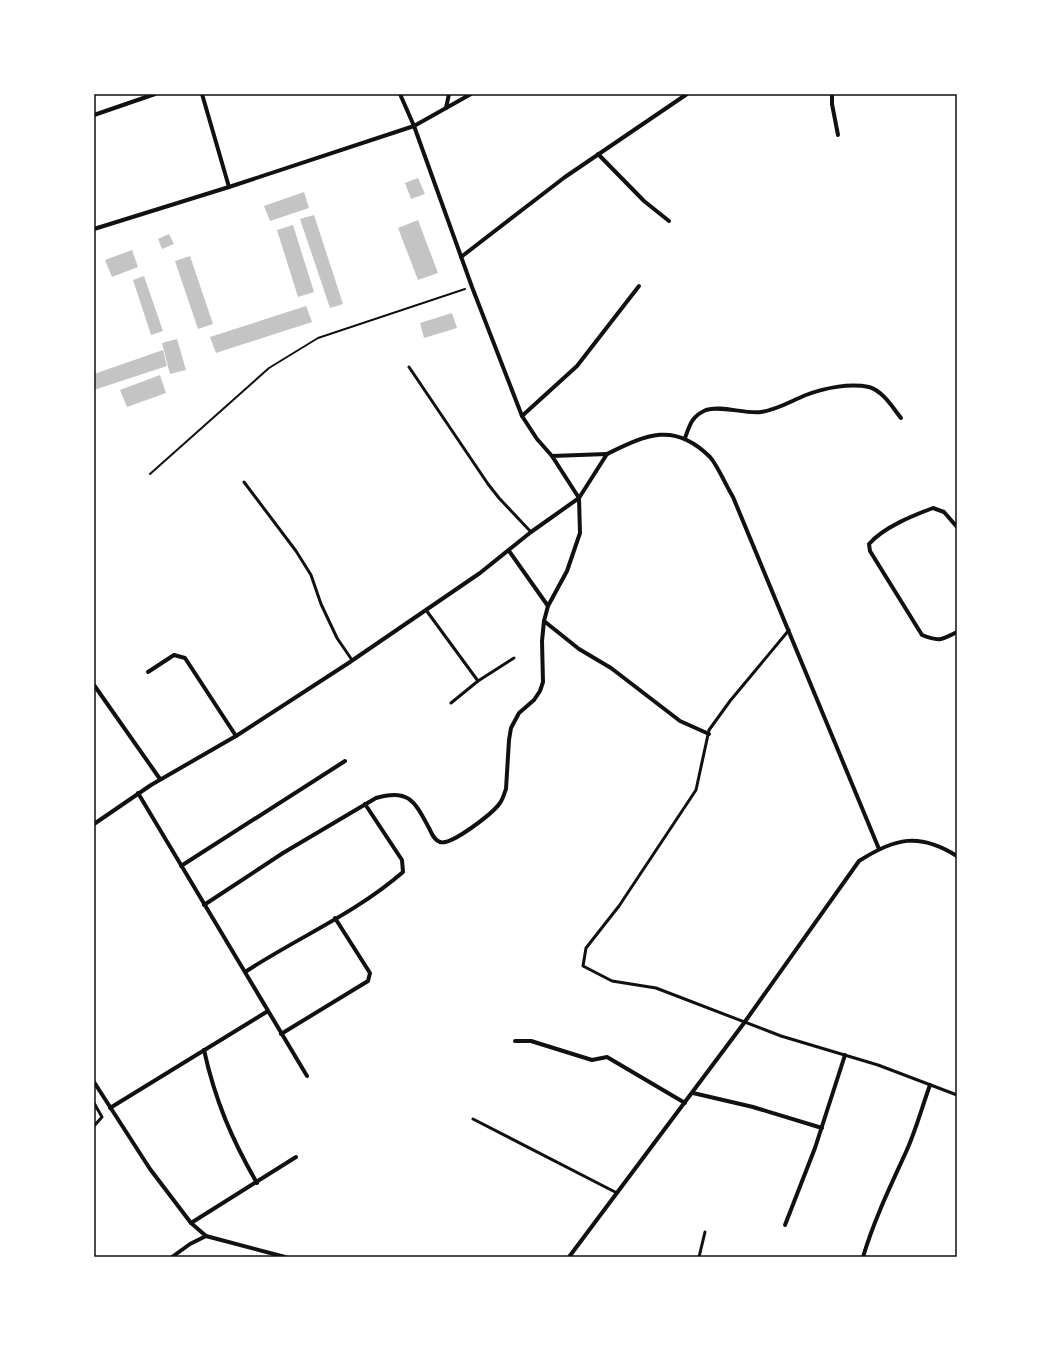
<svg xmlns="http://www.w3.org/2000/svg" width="1051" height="1351" font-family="Cabin,sans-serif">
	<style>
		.building { fill: #c4c4c4 }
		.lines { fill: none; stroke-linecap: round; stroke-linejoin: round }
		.path { stroke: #111; stroke-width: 2 }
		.service { stroke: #111; stroke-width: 3 }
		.minor { stroke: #111; stroke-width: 4 }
		.neatline { fill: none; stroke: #111; stroke-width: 1.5 }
	</style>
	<rect width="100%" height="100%" fill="#fff"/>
	<g class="building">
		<polygon points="418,178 425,194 411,199 405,183"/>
		<polygon points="304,192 309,208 270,221 264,206"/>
		<polygon points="314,215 343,304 330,308 300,219"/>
		<polygon points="418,220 438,273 418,280 398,228"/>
		<polygon points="293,225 314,292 298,297 277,230"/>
		<polygon points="169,234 174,244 162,249 158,239"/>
		<polygon points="132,250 138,267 112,277 105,260"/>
		<polygon points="190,256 213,324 198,329 175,261"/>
		<polygon points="144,276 163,331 151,335 133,280"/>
		<polygon points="306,306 312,322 216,353 210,337"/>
		<polygon points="452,313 457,328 424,338 420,323"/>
		<polygon points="177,339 186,370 170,374 162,343"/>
		<polygon points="163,350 167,366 94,390 94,374"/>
		<polygon points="160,375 166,393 127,407 120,390"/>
	</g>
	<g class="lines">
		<polyline class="path" points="150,474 269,368 318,338 465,289"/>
		<g class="service">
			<polyline points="409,367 488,484 499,498 531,532"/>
			<polyline points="244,482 296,551 311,575 321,604 337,638 352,660"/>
			<polyline points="426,610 478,681"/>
			<polyline points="789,630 730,701 709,730 696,790 619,906 586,948 583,966 612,981 656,988 781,1036 878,1065 957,1095"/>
			<polyline points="451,703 478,681 514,658"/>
			<polyline points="94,1103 102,1117 94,1126"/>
			<polyline points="473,1119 617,1193"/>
			<polyline points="699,1257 705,1232"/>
		</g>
		<g class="minor">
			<polyline points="202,94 229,187"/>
			<polyline points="400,94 414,126 472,287 522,416 537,439 552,456"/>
			<polyline points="832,94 832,104 838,135"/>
			<polyline points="446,108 449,94"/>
			<polyline points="94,115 155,94"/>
			<polyline points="598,154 644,201 669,221"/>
			<polyline points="94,229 229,187 414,126 471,94"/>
			<polyline points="461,257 565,177 687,94"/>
			<polyline points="522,416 577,366 639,286"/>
			<path d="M 685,438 C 690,424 692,416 706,410 C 721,405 744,414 761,412 C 777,410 791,401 806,395 C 824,388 849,383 869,387 C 883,391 893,408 901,418"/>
			<path d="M 607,454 C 646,435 674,421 710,457 C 718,466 726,486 733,497 L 879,849"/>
			<path d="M 957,527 L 944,512 L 933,508 C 912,516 884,527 869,544 L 870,551 L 922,635 C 939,642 942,640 957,632"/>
			<polyline points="509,551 548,606"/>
			<polyline points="544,621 579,649 611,668 680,721 709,734"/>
			<polyline points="148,672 174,655 185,658 236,736"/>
			<polyline points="94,685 160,779"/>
			<polyline points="138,793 307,1076"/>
			<path d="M 94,824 L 151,785 L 236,736 L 347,664 L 480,573 L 531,532 L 579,498 L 607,454 L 552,456 L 579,498 L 580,533 L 567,571 L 548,606 L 544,621 L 542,641 L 543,682 L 540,691 L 534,700 L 519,713 L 511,728 L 509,740 L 506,789 C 504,794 503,799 500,803 C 493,813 451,846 440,842 C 434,840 432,834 429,828 C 415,802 409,788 376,798 L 283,853 L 204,905"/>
			<polyline points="181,866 345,761"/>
			<path d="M 245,972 C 297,938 356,913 403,872 L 402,860 L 365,804"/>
			<polyline points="281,1034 368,981 370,973 335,918"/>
			<polyline points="515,1041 531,1041 592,1060 607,1057 685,1103"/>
			<path d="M 204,1050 C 215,1100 232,1140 257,1183"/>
			<polyline points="94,1082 150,1169 191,1223 206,1236 285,1257"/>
			<polyline points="693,1093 753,1107 822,1128"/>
			<polyline points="110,1108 268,1011"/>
			<polyline points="191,1223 296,1157"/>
			<polyline points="785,1225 815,1148 845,1055"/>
			<polyline points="172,1257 190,1244 206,1236"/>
			<path d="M 569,1257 L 744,1023 L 859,861 C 895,838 919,832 957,856"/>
			<path d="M 863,1257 C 874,1220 890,1187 906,1152 C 916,1130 922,1107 930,1085"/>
		</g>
	</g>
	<rect width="1051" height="1351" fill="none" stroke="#ffffff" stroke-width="190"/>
	<rect x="95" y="95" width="861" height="1161" class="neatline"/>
</svg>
